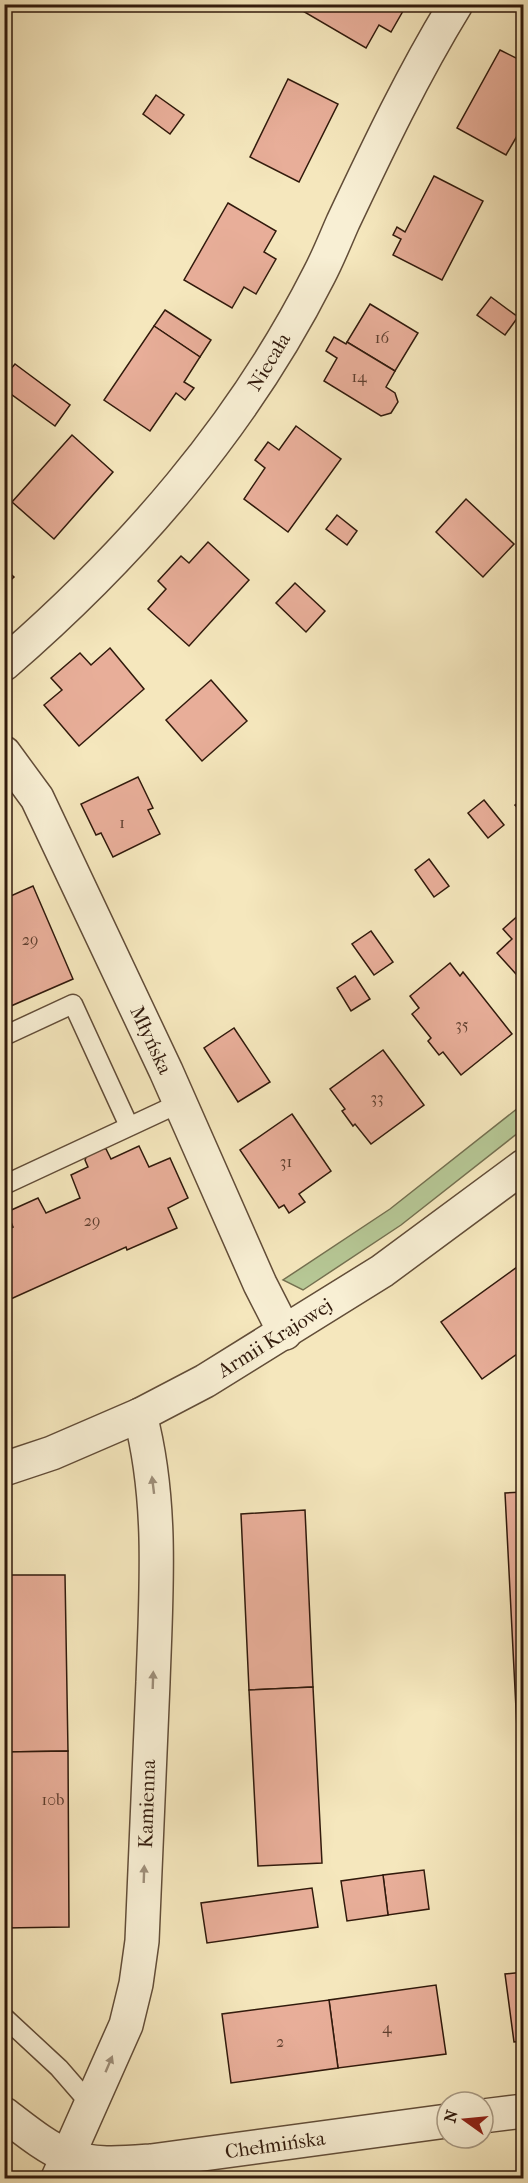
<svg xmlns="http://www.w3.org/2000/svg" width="528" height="2183" font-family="'IM FELL French Canon',serif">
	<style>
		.green { fill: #b6c795; stroke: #747050; stroke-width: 1.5 }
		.building { fill: #e8ae99; stroke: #311a0c; stroke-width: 1.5 }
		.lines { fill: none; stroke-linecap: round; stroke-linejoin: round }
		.lane-casing { stroke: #624d38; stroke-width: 21 }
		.street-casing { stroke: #624d38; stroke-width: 36 }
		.lane { stroke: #f8efd4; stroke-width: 18 }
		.street { stroke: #f8efd4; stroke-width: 33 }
		.oneway { fill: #9e8f7a }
		.labels { text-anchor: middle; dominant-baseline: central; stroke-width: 5; stroke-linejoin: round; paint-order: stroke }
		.number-label { font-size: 16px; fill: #5f3f2f }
		.street-label { font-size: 20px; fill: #311a0c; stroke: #f8efd4 }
	</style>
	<rect width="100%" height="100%" fill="#f5e7bd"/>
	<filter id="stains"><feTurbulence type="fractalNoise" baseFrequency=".00333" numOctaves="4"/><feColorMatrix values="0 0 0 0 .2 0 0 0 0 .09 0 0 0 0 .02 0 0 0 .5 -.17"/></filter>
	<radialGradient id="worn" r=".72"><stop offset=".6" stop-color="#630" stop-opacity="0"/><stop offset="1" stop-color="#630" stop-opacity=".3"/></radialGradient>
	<polygon class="green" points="523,1104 523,1129 401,1225 303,1290 283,1280 390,1209"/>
	<g class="building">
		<polygon points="304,4 407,4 391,32 379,25 366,48 301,10"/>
		<polygon points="500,50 524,62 524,124 506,155 457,128"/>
		<polygon points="288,79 338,104 299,182 250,157"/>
		<polygon points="156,95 184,115 170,134 143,114"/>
		<polygon points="434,176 483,201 442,280 393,255 401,239 393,235 397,227 405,232"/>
		<polygon points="228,203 276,231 264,252 276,259 256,294 244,287 232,308 184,280"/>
		<polygon points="491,297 518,317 505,335 477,315"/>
		<polygon points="370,304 418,333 395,371 347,342"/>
		<polygon points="165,310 211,340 200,357 154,326"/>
		<polygon points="154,326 200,357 184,382 194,388 185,400 176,393 150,431 104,400"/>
		<polygon points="334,337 346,344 347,342 395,371 386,387 395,393 398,402 391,413 381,416 324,381 337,358 326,351"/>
		<polygon points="15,364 70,405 55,426 4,389 4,377"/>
		<polygon points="296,426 341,459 288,532 244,499 265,468 255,460 268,442 279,450"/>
		<polygon points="72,435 113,472 54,539 12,502"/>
		<polygon points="466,499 514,544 483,577 436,532"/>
		<polygon points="337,515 357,531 347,545 326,529"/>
		<polygon points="208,542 249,580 189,646 148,609 166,589 158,581 181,556 189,563"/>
		<polygon points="4,568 14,577 4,586"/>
		<polygon points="295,583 325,611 306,632 276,603"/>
		<polygon points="110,648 144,689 79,746 44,705 62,690 51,678 80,653 91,665"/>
		<polygon points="211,680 247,721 202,761 166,720"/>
		<polygon points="138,777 153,808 148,810 160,834 113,857 101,833 96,835 81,804"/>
		<polygon points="524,798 524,815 515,805"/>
		<polygon points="484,800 504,825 488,838 468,813"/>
		<polygon points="429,859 449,886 434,897 415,870"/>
		<polygon points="33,886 73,979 4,1009 4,899"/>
		<polygon points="521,913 524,916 524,983 497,953 512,939 503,929"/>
		<polygon points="371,931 393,962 374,975 352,944"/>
		<polygon points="450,963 460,976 463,972 512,1034 461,1075 443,1052 439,1055 428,1041 431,1038 412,1014 419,1008 410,996"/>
		<polygon points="355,976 370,999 351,1011 337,988"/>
		<polygon points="234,1028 270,1082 238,1102 204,1048"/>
		<polygon points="383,1050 424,1105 371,1144 355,1124 353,1126 342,1111 345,1109 330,1089"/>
		<polygon points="292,1114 331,1171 299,1194 305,1202 289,1213 284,1205 279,1208 240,1150"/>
		<polygon points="139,1146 149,1167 170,1158 188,1198 168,1208 177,1228 127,1250 126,1247 4,1302 4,1231 13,1227 7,1212 38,1198 46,1213 80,1198 71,1175 88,1167 85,1160 87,1155 101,1148 106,1149 111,1159"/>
		<polygon points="524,1262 524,1349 482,1379 441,1322"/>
		<polygon points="524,1492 524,1846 523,1846 505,1493"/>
		<polygon points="305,1510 313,1687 249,1690 241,1514"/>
		<polygon points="4,1575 65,1575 68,1751 4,1752"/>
		<polygon points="313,1687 322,1863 258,1866 249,1690"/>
		<polygon points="68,1751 69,1927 4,1928 4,1752"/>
		<polygon points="424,1870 429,1909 388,1915 383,1875"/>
		<polygon points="383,1875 388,1915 347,1921 341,1881"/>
		<polygon points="312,1888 318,1927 207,1943 201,1903"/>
		<polygon points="524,1972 524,2041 514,2042 505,1974"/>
		<polygon points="436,1985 446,2054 338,2068 329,2000"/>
		<polygon points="329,2000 338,2068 231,2083 222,2014"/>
	</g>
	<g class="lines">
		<g class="lane-casing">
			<g id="lane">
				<polyline points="4,1036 73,1004 129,1126"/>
				<polyline points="4,1185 180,1103"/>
				<polyline points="4,2017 59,2068 92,2106"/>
			</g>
		</g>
		<g class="street-casing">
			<g id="street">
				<path d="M 4,664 C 132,553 242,427 319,275 C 328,258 335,240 343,222 C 378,148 413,74 456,4"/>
				<polyline points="4,753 37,798 166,1071 260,1284 285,1333"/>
				<polyline points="4,1469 52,1453 140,1415 205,1381 382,1271 524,1166"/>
				<path d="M 4,2114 C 24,2129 44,2146 67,2156 C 93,2166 124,2163 151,2161 L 447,2121"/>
				<polyline points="483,2116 524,2111"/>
				<path d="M 58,2178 L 126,2025 L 136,1984 L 142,1941 C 145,1854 149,1768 153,1682 C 156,1593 163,1502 140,1415"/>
			</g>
		</g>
		<use href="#lane" class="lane"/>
		<use href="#street" class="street"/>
	</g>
	<defs><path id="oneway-solid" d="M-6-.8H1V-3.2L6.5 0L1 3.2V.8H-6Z" transform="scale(1.5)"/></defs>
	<g class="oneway">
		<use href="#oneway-solid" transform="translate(153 1485) rotate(-97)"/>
		<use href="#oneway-solid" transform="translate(153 1680) rotate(-88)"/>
		<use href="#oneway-solid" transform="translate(144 1874) rotate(-88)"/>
		<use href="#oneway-solid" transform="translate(109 2064) rotate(-67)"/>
	</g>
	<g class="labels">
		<g class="number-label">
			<text x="382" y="337">16</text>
			<text x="359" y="376">14</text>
			<text x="122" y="822">1</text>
			<text x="30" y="939">29</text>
			<text x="462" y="1024">35</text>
			<text x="377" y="1097">33</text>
			<text x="286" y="1161">31</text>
			<text x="92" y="1220">29</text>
			<text x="53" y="1799">10b</text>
			<text x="387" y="2027">4</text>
			<text x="280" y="2041">2</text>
		</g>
		<g class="street-label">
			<text transform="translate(269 362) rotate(-59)">Niecała</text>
			<text transform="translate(151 1040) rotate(65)">Młyńska</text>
			<text transform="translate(275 1338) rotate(-32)">Armii Krajowej</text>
			<text transform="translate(147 1804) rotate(-88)">Kamienna</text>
			<text transform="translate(275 2145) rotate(-8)">Chełmińska</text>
		</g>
	</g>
	<rect width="528" height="2183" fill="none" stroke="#f5e7bd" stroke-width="24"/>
	<rect x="6" y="6" width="516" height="2171" fill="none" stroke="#311a0c" stroke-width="3"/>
	<rect x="12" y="12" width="504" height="2159" fill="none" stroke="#311a0c" stroke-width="1.5"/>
	<g transform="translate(465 2120) rotate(285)"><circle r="28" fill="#f8efd4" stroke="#a89a84" stroke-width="1.5"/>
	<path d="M0-4.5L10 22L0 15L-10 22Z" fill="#8f2418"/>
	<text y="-9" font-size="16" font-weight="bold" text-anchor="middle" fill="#311a0c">N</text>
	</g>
	<rect width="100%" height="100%" filter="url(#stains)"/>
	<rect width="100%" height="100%" fill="url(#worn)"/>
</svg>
